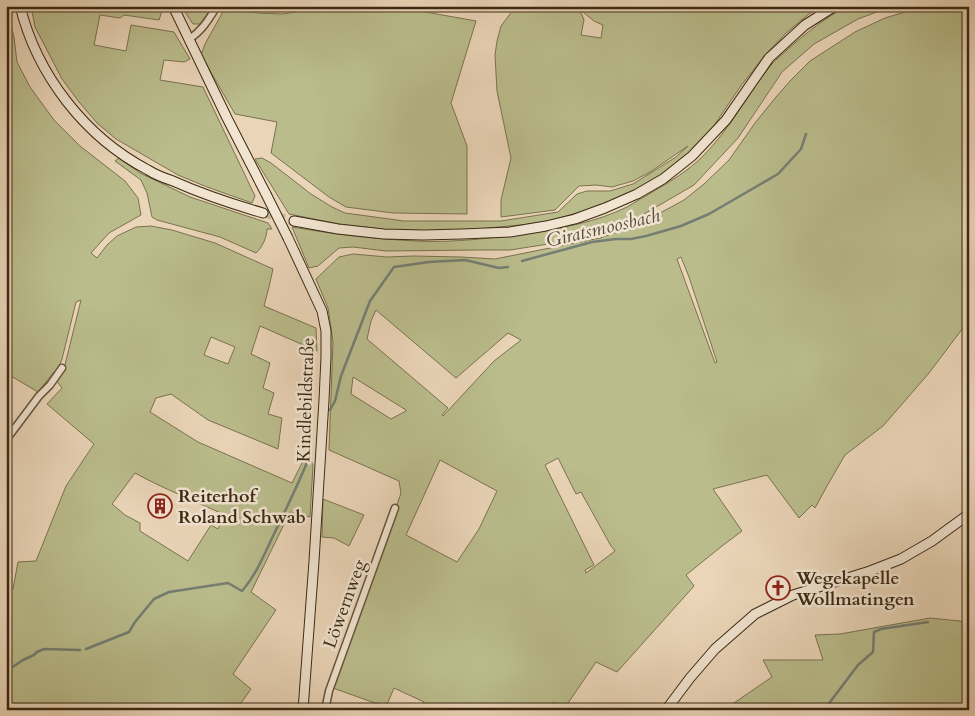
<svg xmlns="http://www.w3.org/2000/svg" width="975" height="716" font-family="Cardo,serif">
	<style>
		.green { fill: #babc8c; stroke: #7a724f; fill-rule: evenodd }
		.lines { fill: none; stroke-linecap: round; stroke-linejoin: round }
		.stream { stroke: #747e74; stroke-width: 2.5 }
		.secondary-tunnel { stroke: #c7b397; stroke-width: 9; stroke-dasharray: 9 4.5; stroke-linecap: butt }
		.street-casing { stroke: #67543c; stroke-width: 9 }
		.secondary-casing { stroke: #3b2912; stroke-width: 11 }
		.street { stroke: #f1e4d1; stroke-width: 6 }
		.secondary { stroke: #f1e4d1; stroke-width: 9 }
		.secondary-bridge-casing { stroke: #3b2912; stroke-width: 11; stroke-linecap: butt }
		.secondary-bridge { stroke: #f1e4d1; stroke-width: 9 }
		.labels { text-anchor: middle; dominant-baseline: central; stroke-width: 5; stroke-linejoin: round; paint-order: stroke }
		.street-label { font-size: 18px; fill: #3b2912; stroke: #f1e4d1 }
		.poi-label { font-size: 18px; font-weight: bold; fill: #3b2912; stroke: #f1e4d1; text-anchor: start }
		.water-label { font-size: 19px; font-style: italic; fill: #534c3b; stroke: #f1e4d1 }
	</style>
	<rect width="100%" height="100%" fill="#ead5b8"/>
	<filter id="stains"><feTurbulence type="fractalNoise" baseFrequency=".004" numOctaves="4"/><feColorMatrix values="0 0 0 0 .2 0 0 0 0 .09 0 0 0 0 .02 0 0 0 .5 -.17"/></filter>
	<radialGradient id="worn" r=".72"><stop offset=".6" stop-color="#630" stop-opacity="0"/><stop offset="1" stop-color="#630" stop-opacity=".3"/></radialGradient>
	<g class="green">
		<path d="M 6,6 L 14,37 L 17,62 L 30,87 L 54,120 L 80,146 L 125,181 L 138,198 L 141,215 L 109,233 L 91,253 L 97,258 L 107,245 L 117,236 L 136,227 L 151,226 L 172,230 L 215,243 L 273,269 L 269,287 L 264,306 L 316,328 L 317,351 L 260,326 L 251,354 L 270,363 L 263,388 L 274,393 L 268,414 L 282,418 L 278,449 L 208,420 L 171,394 L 156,398 L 150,412 L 198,442 L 292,483 L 304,459 L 311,461 L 313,465 L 310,517 L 290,512 L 251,592 L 276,610 L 233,674 L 251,689 L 236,710 L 6,710 L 6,672 L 9,666 L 6,660 L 6,590 L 13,589 L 18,562 L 36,561 L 66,486 L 94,444 L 47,404 L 62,388 L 56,380 L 64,369 L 81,300 L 76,302 L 62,359 L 58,369 L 53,373 L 38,392 L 6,373 ZM 211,337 L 235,347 L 228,364 L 204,355 ZM 135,473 C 164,489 195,501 225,515 L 218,529 L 211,525 L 188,561 L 140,531 L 140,523 L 125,515 L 112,504 Z"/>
		<polygon points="31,6 162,6 163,8 159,20 124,15 120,18 100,15 94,45 126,51 131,25 174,32 190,59 184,62 164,60 160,80 203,87 255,196 252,203 207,187 178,175 116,139 97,123 79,102 62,79 35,27"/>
		<polygon points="181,6 213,6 209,15 200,24 193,24"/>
		<polygon points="335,6 392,6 476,21 451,103 467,146 467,214 393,213 346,207 329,197 271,153 277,122 235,114 201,55 205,44 225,8 258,13 282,14"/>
		<polygon points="516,6 579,6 580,10 584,20 581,35 601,38 603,25 594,21 583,12 583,6 823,6 809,14 786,33 766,54 740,87 711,130 688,156 661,178 623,197 584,211 541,223 457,231 390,230 339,224 289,214 255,159 262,158 271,163 311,194 332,207 345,213 404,221 501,221 558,212 577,194 587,191 610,191 633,184 676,157 688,146 650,172 633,181 612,187 596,185 579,186 555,210 501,217 501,200 511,158 497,91 495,55 497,41 501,26"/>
		<path d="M 848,6 L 893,6 L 858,19 L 814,44 L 782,72 L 738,138 L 694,185 L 632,221 L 600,232 L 555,243 L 510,250 L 477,250 L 386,251 L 353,247 L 339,248 L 318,266 L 309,268 L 292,227 C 333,234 374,239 416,241 C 452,243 494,238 529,233 C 562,228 597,222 627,207 C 636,202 645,196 654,191 C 671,181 688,171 703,156 C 730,129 747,95 771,65 C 775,60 782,55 787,50 C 806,33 826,17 848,6 Z"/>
		<path d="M 927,6 L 969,6 L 969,320 L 929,373 L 883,426 L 845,455 L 827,486 L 815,508 L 812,505 L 799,518 L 767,475 L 713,489 L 742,531 L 722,546 L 686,575 L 694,586 L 617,672 L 596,662 L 564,709 L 554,702 L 549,710 L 423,710 L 424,702 L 394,688 L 386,707 L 333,688 L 401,493 L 399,481 L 329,450 L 333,342 L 328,308 L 316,279 L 339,257 L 353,254 L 387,257 L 413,256 L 461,257 L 495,259 L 600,238 L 638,225 L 684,200 L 704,184 L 729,160 L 755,123 L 776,97 L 791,80 L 810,61 L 855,32 L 885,18 L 918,8 ZM 681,257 L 689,277 L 717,362 L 715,363 L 677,259 ZM 376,310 L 456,378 L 508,333 L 521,340 L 494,361 L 443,416 L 442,415 L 448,408 L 367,339 L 371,321 ZM 353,377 L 406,410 L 406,411 L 391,419 L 351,394 ZM 558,458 L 576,494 L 581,492 L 611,546 L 615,551 L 586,573 L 585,570 L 594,565 L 545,465 ZM 440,460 L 497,491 L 479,529 L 457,562 L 406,535 Z"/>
		<path d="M 119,158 L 140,173 L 190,197 L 268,223 L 272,229 L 267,229 C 267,237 262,248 256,253 L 220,237 L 157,220 L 152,217 L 147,193 L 141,180 L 115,161 Z"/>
		<polygon points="323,499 364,515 349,546 334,538 322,537"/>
		<polygon points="930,618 969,622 969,710 735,710 734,703 772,677 763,660 823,660 815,635 840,634"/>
	</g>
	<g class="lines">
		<g class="stream">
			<polyline points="522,261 592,242 616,239 631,239 646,236 681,226 709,214 778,174 801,149 806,134"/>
			<polyline points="330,410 335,401 341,376 370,301 394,267 429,262 465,260 499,268 508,267"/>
			<path d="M 86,649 L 129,632 L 135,622 L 154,599 L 169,592 L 228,583 L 242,591 C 256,575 265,553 274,534 C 286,509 298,485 308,460"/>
			<polyline points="8,670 23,660 34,655 37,652 44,649 80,650"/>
			<polyline points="824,710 858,665 873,652 874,632 881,629 928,622"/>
		</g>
		<polyline class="secondary-tunnel" points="263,213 294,221"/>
		<g class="street-casing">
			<g id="street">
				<path d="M 189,39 C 202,31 209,19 217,6"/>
				<polyline points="6,440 39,396 50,385 62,368"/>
				<polyline points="325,710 329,691 395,508"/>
			</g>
		</g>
		<g class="secondary-casing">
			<g id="secondary">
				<path d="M 20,6 C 37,75 85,137 148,170 C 156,175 164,178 173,181 C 202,194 232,204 263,213"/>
				<polyline points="173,6 227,118 266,194"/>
				<polyline points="294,221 338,229 384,234 423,235 462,234 510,232 546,226 575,219 605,208 637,194 663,179 692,156 726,120 769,58 805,25 835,6"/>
				<polyline points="288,238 322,311 326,331 326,357 324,400 314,561 303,710"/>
				<polyline points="666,710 690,678 715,649 755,614 793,595 870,571 901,559 932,541 969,514"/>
			</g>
		</g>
		<use href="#street" class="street"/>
		<use href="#secondary" class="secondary"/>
		<g class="secondary-bridge-casing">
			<polyline id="secondary-bridge" points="266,194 288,238"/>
		</g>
		<use href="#secondary-bridge" class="secondary-bridge"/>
	</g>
	<defs>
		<g id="building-ring" transform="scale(1.25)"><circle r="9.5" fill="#f1e4d1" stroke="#8f2418" stroke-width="1.5"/><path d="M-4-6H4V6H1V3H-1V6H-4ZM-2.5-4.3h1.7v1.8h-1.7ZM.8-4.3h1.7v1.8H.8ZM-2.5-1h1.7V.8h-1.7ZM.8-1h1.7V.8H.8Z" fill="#8f2418"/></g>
		<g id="church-ring" transform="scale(1.25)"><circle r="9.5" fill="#f1e4d1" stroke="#8f2418" stroke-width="1.5"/><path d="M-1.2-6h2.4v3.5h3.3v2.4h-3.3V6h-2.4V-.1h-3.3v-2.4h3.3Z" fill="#8f2418"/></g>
	</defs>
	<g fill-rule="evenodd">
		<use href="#building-ring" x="160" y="506"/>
		<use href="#church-ring" x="778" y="588"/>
	</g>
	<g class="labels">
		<g class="street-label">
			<text transform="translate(306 400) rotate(-88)">Kindlebildstraße</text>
			<text transform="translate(345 604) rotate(-70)">Löwernweg</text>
		</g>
		<g class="poi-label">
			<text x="178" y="496">Reiterhof<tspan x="178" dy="21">Roland Schwab</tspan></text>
			<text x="796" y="578">Wegekapelle<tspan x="796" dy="21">Wollmatingen</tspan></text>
		</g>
		<g class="water-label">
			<text transform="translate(603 228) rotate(-13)">Giratsmoosbach</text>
		</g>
	</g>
	<rect width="975" height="716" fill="none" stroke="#ead5b8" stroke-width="25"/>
	<rect x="8" y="8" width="960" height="701" fill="none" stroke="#3b2912" stroke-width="2.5"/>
	<rect x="12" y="12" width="950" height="691" fill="none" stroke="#3b2912"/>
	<rect width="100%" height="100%" filter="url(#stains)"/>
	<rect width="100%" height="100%" fill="url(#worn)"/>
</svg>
